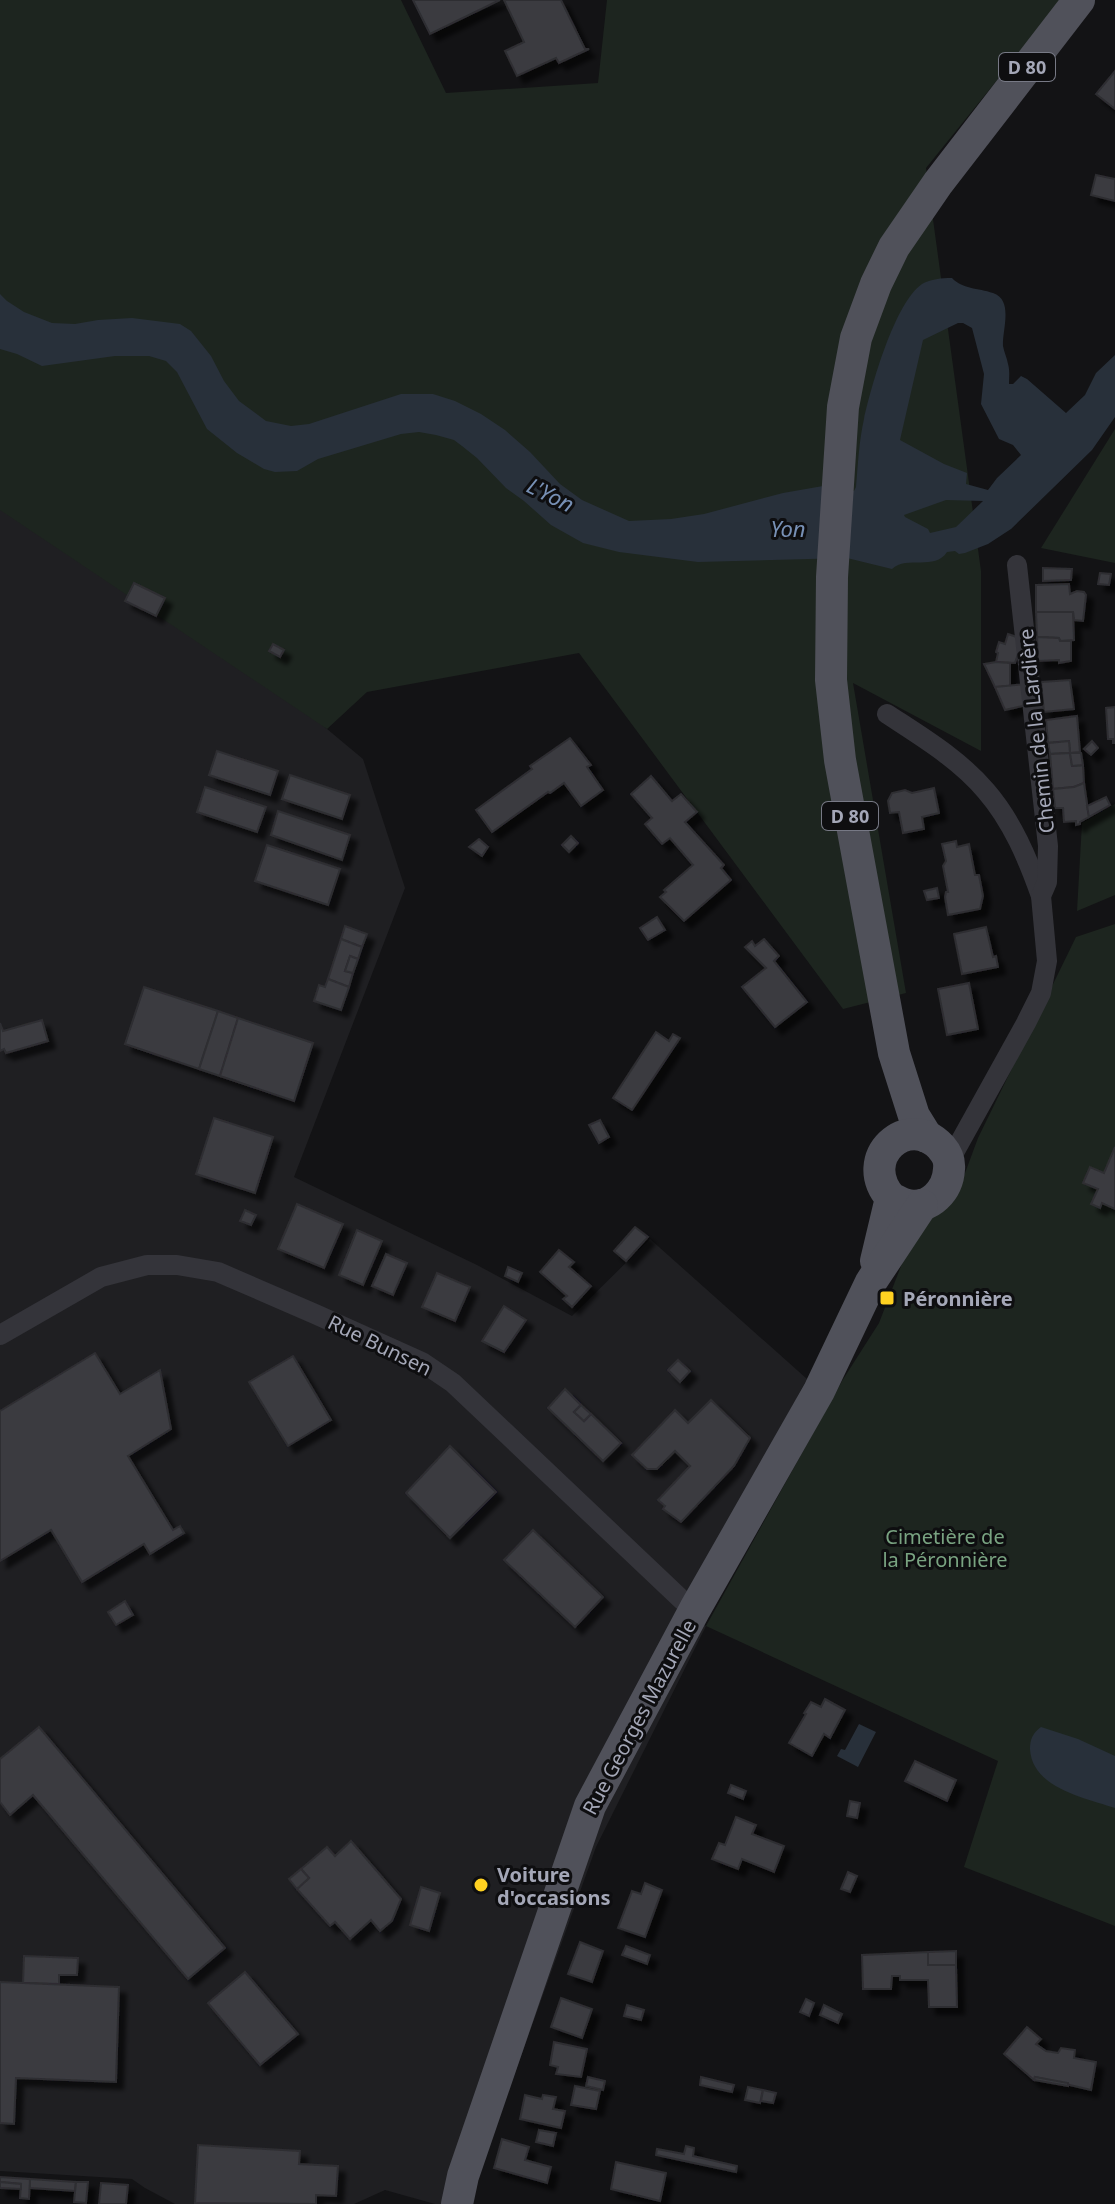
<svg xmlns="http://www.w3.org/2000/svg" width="1115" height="2204" font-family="'Noto Sans',sans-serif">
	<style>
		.built { fill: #1f1f22 }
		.green { fill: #1d251f }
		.water { fill: #28303a; fill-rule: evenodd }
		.building { fill: #3a3b40; stroke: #2e2d31; stroke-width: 2; filter: url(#shadow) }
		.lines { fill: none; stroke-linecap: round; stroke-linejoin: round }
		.street { stroke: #34343a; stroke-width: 20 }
		.primary { stroke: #50515a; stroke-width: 32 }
		.poi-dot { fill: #ffd121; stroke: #0e0e10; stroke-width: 3 }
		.labels { text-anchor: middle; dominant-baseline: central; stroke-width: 6; stroke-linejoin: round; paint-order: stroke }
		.shield { fill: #0e0e10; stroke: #777985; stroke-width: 2 }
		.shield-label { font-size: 18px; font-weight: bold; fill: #a4a7b7 }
		.street-label { font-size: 20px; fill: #a4a7b7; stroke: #0e0e10 }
		.poi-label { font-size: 20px; font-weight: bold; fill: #a4a7b7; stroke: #0e0e10; text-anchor: start }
		.park-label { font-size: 20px; fill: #79a381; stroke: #0e0e10 }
		.water-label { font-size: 22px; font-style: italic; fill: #7790b5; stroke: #0e0e10 }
	</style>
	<defs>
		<filter id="shadow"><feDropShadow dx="7" dy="7" stdDeviation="2" flood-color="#0009"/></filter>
	</defs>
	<rect width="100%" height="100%" fill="#131315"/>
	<polygon class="built" points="0,506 266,678 363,759 405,888 294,1177 477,1265 572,1316 650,1239 807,1379 680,1613 706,1626 596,1847 468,2204 435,2204 385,2190 354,2204 175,2204 145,2188 132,2179 0,2171"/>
	<g class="green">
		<polygon points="0,0 401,0 446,93 598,83 607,0 1062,0 926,168 981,571 981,751 853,683 906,993 843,1009 579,653 367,692 327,729 0,510"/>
		<polygon points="1115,429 1115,563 1041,548"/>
		<polygon points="1115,804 1115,895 1077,911 1082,823"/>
		<polygon points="1115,924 1115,1926 964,1867 998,1761 706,1626 842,1381 879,1323 913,1235 958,1192 978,1138 1076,937"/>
	</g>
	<g class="water">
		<path d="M 952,278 C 962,289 978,288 993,293 C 1014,300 1002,330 1003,346 C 1004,352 1007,358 1008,364 C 1010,371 1009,377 1009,384 L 1013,384 L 1021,376 L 1027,379 L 1066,413 L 1085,395 L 1096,373 L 1115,355 L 1115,417 L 1092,450 L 1011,529 L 988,544 L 965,553 L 959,554 L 955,551 L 947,552 C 935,571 907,555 892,569 L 847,558 L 698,562 L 619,552 L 583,543 L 551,525 L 524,501 L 506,488 L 477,458 L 462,446 L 454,440 L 436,435 L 419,432 L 401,434 L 318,459 L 297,471 L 275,472 L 264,469 L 237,453 L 207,429 L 177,372 L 166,361 L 149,356 L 115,356 L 42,366 L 17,354 L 0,349 L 0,294 L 7,301 L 24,312 L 52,323 L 75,324 L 98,320 L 132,318 L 180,324 L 191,331 L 211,356 L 224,381 L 239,401 L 266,421 L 291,426 L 309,424 L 401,394 L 433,394 L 455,401 L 481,414 L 505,430 L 530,452 L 560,484 L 582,500 L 629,521 L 671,519 L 704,514 L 783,493 L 823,486 L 854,491 L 856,487 C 858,464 859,441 864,419 C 871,387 895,302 922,284 C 931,279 941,278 952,278 ZM 958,323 L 963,323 L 972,328 L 984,374 L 981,404 L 999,439 L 1013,445 L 1021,455 L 997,478 L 988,490 L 966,484 L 967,473 L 944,464 L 900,440 L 923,340 ZM 946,500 L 983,501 L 956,527 L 930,533 L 928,529 L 905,517 L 904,515 Z"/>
		<polygon points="859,1724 876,1732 858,1767 837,1756 841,1749 845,1750"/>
		<path d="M 1041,1727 L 1078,1739 L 1115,1756 L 1115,1808 C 1085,1798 1032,1788 1030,1749 C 1030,1739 1033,1733 1041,1727 Z"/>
	</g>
	<g class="building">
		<polygon points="413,0 500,0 430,34"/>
		<polygon points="504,0 561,0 585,49 589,49 559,63 556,58 517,76 505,51 524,42"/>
		<polygon points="1115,71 1115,109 1096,94"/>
		<polygon points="1096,175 1115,179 1115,201 1091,195"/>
		<polygon points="1043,568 1072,569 1071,580 1043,581"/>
		<polygon points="1100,573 1111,574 1109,585 1098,584"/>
		<polygon points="134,583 165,598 156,616 125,601"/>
		<polygon points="1069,584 1070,594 1077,591 1084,592 1086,595 1083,621 1074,620 1073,612 1036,612 1036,585"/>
		<polygon points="1036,612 1073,612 1074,640 1060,641 1059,638 1037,637"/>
		<polygon points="1008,634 1023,639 1015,663 996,662 998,653 996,652 999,642 1005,644"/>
		<polygon points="1037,637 1059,638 1060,641 1071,641 1071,661 1059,663 1059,660 1038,661"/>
		<polygon points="273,644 284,650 280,657 269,651"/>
		<polygon points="996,662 1010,663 1010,686 995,687 984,664"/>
		<polygon points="1070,680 1074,709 1044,712 1041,682"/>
		<polygon points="1026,684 1023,706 1005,710 995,687"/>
		<polygon points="1115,707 1115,743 1113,743 1113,739 1108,739 1106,708"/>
		<polygon points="1077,716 1080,752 1070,753 1069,741 1048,743 1046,720"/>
		<polygon points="570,738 591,765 587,767 603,790 581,806 564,783 550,793 548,792 492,832 476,810 532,769 530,766"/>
		<polygon points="1069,741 1070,753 1050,754 1048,743"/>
		<polygon points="1092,741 1098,748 1091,755 1084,749"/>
		<polygon points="217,751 278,771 270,795 209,775"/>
		<polygon points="1070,753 1072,766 1083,765 1084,783 1074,787 1053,789 1050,754"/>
		<polygon points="1070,753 1081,753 1083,765 1072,766"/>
		<polygon points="290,775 350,795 342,819 282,799"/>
		<polygon points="651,776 672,801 681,794 697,812 685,822 724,865 721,868 731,880 684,921 660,897 666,892 664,890 693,865 670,838 662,844 645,824 652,818 631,794"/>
		<polygon points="1084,783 1089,817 1080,822 1080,824 1076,825 1076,821 1064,822 1063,808 1055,808 1053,789 1074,787"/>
		<polygon points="205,787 266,807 257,832 197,812"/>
		<polygon points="934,788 939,813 922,817 924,829 903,833 899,812 890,813 888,801 892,793 905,790 912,793"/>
		<polygon points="1106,797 1110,805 1089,817 1087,806"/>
		<polygon points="278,811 350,835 342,860 271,835"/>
		<polygon points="571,836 578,843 569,852 562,845"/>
		<polygon points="479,839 488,847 482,856 469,847"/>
		<polygon points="956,841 957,847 969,844 975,875 979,875 983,896 980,909 948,915 945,897 946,892 948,892 943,866 946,861 942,844"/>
		<polygon points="267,845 340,869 328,905 255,881"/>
		<polygon points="937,888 939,898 927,900 924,891"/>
		<polygon points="657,917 665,930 648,940 640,928"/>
		<polygon points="345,926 367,934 362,947 341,939"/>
		<polygon points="986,927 993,957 996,956 998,967 962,974 954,934"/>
		<polygon points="341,939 362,947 358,959 350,956 345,971 353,973 349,987 328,979"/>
		<polygon points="764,939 779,956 774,961 807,1002 775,1027 742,987 766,968 745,947 752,941 755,946"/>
		<polygon points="350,956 358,959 353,973 345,971"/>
		<polygon points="328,979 349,987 341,1010 314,1001 319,985 325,987"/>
		<polygon points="969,983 978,1029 947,1035 938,989"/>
		<polygon points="144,987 218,1011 199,1069 125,1044"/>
		<polygon points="218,1011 238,1018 220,1076 199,1069"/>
		<polygon points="238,1018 313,1043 294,1101 220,1076"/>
		<polygon points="42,1020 48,1041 6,1053 4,1049 0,1051 0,1023 3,1031"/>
		<polygon points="656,1032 669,1041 673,1034 680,1038 632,1110 613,1098"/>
		<polygon points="214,1118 273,1137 255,1193 196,1174"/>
		<polygon points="600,1120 609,1137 599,1143 589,1125"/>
		<polygon points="1115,1147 1115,1209 1102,1203 1100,1208 1091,1204 1098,1189 1083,1183 1090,1167 1104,1173"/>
		<polygon points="297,1204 343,1224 324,1268 278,1249"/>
		<polygon points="245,1210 256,1215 251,1225 240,1221"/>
		<polygon points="635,1227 648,1237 626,1261 614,1251"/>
		<polygon points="357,1230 382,1241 363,1285 339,1275"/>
		<polygon points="559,1250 574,1262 569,1267 591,1286 572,1307 563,1299 567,1296 540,1272"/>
		<polygon points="386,1254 407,1263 393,1295 372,1286"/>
		<polygon points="508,1267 522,1273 518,1282 505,1276"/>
		<polygon points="437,1273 470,1287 455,1321 422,1307"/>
		<polygon points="504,1306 526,1320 504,1352 482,1341"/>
		<polygon points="95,1353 120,1394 160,1370 171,1429 128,1456 173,1530 180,1526 184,1533 150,1554 144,1544 82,1582 51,1530 0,1561 0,1411"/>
		<polygon points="293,1356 331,1420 288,1446 249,1382"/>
		<polygon points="678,1360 690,1371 680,1382 668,1370"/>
		<polygon points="565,1389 581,1405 574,1412 584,1421 591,1414 621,1443 603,1461 548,1408"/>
		<polygon points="711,1400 750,1438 734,1466 681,1522 663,1509 665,1506 658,1500 690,1466 675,1451 657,1469 647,1469 632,1455 675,1410 688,1423"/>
		<polygon points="581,1405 591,1414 584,1421 574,1412"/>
		<polygon points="450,1446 496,1492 450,1538 406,1493"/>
		<polygon points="533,1530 603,1597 575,1627 504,1560"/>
		<polygon points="125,1601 133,1615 116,1625 108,1612"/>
		<polygon points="825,1699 845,1710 830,1738 824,1734 812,1756 789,1743 806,1714 804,1713 811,1702 821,1707"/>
		<polygon points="39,1727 225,1948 188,1979 33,1795 10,1815 0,1802 0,1759"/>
		<polygon points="915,1761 956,1780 947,1801 905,1781"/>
		<polygon points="731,1785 746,1791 743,1799 728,1793"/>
		<polygon points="850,1801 860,1803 857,1818 847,1816"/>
		<polygon points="736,1817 756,1825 752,1834 784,1846 774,1872 742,1859 738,1869 712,1859 719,1843 725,1845"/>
		<polygon points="351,1841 401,1899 392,1921 380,1931 371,1920 350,1939 335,1922 330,1926 297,1889 309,1878 301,1869 327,1847 335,1856"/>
		<polygon points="301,1869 309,1878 297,1889 289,1879"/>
		<polygon points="848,1872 857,1876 850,1892 841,1889"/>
		<polygon points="645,1883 662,1890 645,1937 618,1928 632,1891 641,1894"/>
		<polygon points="421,1887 440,1893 429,1931 410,1925"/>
		<polygon points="580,1942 603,1951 592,1982 568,1974"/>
		<polygon points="626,1946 650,1955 647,1964 622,1955"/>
		<polygon points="956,1951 956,1965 928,1965 928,1952"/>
		<polygon points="928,1952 928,1965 956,1965 957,2007 929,2007 928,1980 900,1980 900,1976 892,1976 891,1989 863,1989 862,1955"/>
		<polygon points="24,1956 78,1958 77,1975 59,1975 59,1984 23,1983"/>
		<polygon points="245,1972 298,2034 260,2065 208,2003"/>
		<polygon points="0,1982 119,1987 116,2082 16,2078 14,2124 0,2123"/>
		<polygon points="561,1998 592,2009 582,2038 551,2027"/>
		<polygon points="806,1999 814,2003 809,2016 800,2012"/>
		<polygon points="627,2005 644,2010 641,2020 624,2016"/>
		<polygon points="824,2005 842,2014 838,2023 820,2015"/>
		<polygon points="1027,2027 1041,2039 1036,2044 1046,2051 1058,2053 1061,2048 1075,2050 1074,2058 1096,2062 1091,2090 1035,2077 1034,2080 1004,2054"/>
		<polygon points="554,2042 587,2049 581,2077 556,2074 558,2067 550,2065"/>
		<polygon points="588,2077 605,2081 603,2090 586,2086"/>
		<polygon points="701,2077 734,2085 732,2092 700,2085"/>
		<polygon points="1035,2077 1068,2083 1068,2086 1034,2080"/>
		<polygon points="575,2086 600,2091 596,2109 571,2105"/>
		<polygon points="748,2087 763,2090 760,2103 745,2100"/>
		<polygon points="763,2090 776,2093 773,2103 761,2101"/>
		<polygon points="525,2095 542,2099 543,2095 556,2097 553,2109 565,2111 561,2128 520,2119"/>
		<polygon points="539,2130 556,2133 553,2146 536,2142"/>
		<polygon points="502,2139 529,2147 525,2160 551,2167 547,2183 494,2168"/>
		<polygon points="198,2145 300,2151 299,2164 338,2166 336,2196 316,2195 316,2204 195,2203"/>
		<polygon points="686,2146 694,2148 693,2156 737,2166 736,2172 656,2155 657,2149 684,2154"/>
		<polygon points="616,2162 666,2173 660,2201 611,2189"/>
		<polygon points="0,2177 30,2179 29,2199 20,2198 21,2184 0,2182"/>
		<polygon points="30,2179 76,2182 75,2191 30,2188"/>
		<polygon points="0,2182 21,2184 21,2189 0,2188"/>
		<polygon points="76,2182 88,2182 86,2203 74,2202"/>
		<polygon points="101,2183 128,2185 126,2204 99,2204"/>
	</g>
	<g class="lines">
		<g class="street">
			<path d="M 887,714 C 922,737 959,759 986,791 C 1012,821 1028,859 1041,896"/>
			<polyline points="950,1160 1026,1023 1041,993 1047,961 1041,896 1047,882 1048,846 1017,565"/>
			<polyline points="0,1335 101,1277 147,1265 177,1265 218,1272 315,1314 422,1362 453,1383 682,1600 695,1609"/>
		</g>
		<g class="primary">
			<polyline points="927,1137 914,1116 894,1053 840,760 831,680 832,577 843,407 856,338 876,284 894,247 938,183 1079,0"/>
			<path d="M 876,1261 L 891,1198 C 856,1158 908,1111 941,1147 C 947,1154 950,1160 949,1169 C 948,1190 930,1210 908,1205 C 902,1204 896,1200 891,1198"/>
			<polyline points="457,2204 463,2176 590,1806 695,1609 819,1391 871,1282 922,1205"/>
		</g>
	</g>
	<g class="poi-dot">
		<rect x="879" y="1290" width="16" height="16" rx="4"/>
		<circle cx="481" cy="1885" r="8"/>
	</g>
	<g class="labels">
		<g class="shield">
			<rect x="999" y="53" width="56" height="28" rx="6"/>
			<rect x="822" y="802" width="56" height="28" rx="6"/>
		</g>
		<g class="shield-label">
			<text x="1027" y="67">D 80</text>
			<text x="850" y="816">D 80</text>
		</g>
		<g class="street-label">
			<text transform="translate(1036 731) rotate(-96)">Chemin de la Lardière</text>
			<text transform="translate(380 1345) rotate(26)">Rue Bunsen</text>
			<text transform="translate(639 1717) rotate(-62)">Rue Georges Mazurelle</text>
		</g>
		<g class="poi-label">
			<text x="903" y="1298">Péronnière</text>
			<text x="497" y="1874">Voiture<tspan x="497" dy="23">d'occasions</tspan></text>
		</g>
		<g class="park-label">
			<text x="945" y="1536">Cimetière de<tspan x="945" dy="23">la Péronnière</tspan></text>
		</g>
		<g class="water-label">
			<text transform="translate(551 494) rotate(27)">L'Yon</text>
			<text x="788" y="528">Yon</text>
		</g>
	</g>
</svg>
